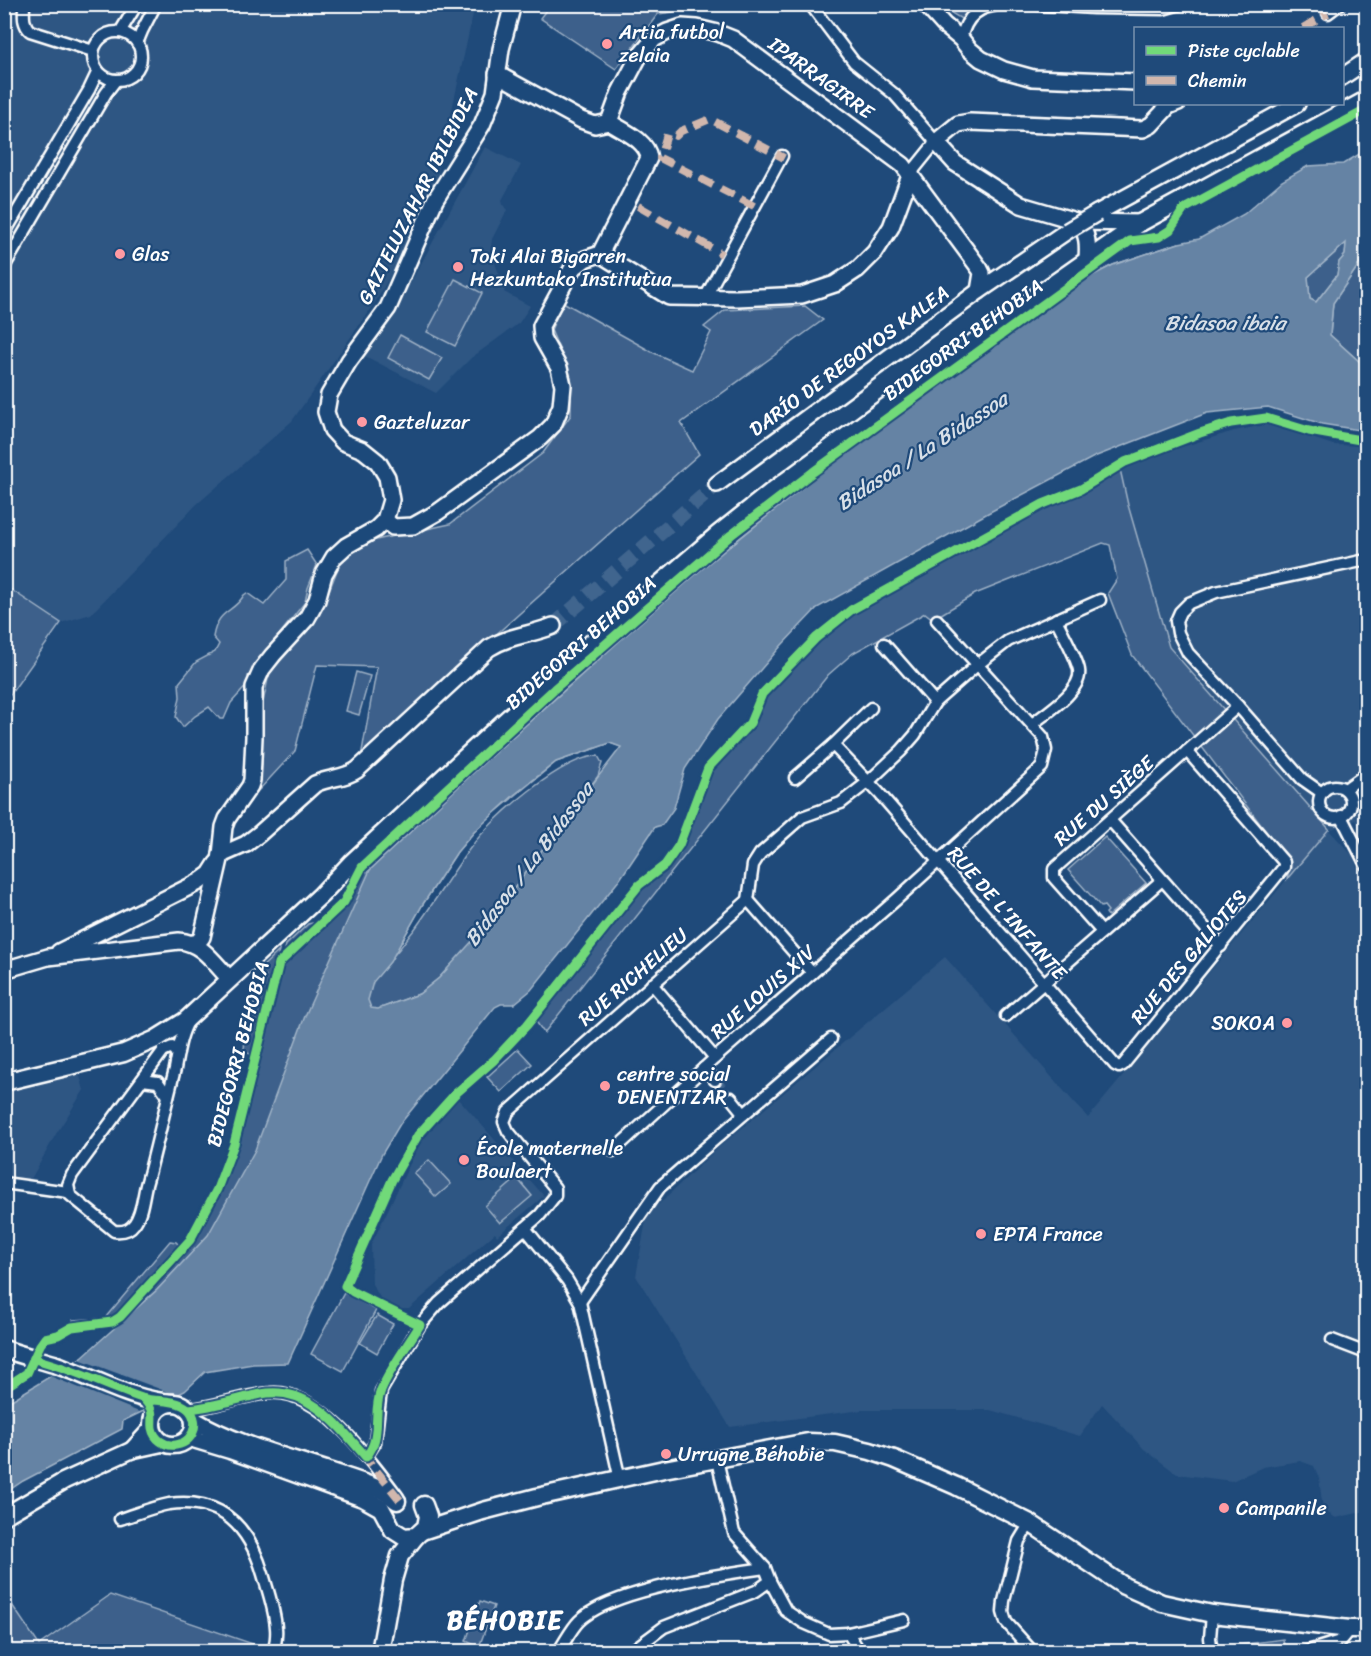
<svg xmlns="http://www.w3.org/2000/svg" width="1371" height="1656" font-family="Sriracha,sans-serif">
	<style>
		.built { fill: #2e5683 }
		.green { fill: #3c618b; stroke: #9eb0c5; stroke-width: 1.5 }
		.water { fill: #6583a4; stroke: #a3b5c8; stroke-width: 1.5; fill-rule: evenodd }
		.pier { fill: #1f4a7a }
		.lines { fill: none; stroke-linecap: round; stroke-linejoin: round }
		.street-tunnel { stroke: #41658e; stroke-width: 10; stroke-dasharray: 10 5; stroke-linecap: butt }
		.secondary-tunnel { stroke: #41658e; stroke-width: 15; stroke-dasharray: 15 8; stroke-linecap: butt }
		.street-casing { stroke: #fff; stroke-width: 15 }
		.secondary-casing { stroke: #fff; stroke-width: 20 }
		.primary-casing { stroke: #fff; stroke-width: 21 }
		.street { stroke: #1f4a7a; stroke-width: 10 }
		.secondary { stroke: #1f4a7a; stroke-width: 15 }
		.primary { stroke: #1f4a7a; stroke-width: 16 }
		.secondary-bridge-casing { stroke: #fff; stroke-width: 20; stroke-linecap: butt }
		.secondary-bridge { stroke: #1f4a7a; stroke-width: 15 }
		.quiet { stroke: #d1b7ad; stroke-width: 8; stroke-dasharray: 15 8; stroke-linecap: butt }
		.cycleway-casing { stroke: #1f4a7a; stroke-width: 13 }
		.cycleway { stroke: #71d979; stroke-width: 9 }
		.poi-dot { fill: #ff9aa2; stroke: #1f4a7a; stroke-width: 2 }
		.labels { text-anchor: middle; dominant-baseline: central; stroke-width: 4.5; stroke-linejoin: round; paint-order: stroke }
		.poi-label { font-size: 20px; fill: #fff; stroke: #1f4a7a; text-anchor: start }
		.street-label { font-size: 20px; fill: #fff; stroke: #1f4a7a }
		.water-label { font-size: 21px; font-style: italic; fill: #d8e0e8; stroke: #1f4a7a }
		.district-label { font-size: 26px; font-weight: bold; letter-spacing: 1.5px; fill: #fff; stroke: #1f4a7a }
	</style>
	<rect width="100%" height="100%" fill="#1f4a7a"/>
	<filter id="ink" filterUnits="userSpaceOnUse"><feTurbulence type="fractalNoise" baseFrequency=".0167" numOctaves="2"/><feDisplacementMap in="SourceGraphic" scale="12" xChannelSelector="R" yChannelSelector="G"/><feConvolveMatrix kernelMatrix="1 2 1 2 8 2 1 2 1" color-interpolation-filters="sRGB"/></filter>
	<g filter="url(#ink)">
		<g class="built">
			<polygon points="4,5 475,5 433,196 378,298 292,421 196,505 91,614 61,623 5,585"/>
			<polygon points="485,147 521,165 502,200 503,205 507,210 492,239 491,247 493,258 500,276 507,284 504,292 530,306 519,323 471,358 436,393 365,356 383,333"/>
			<polygon points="1270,424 1333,445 1366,446 1366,846 1356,820 1329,830 1352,855 1366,887 1366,1511 1336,1518 1323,1510 1319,1478 1314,1466 1300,1461 1263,1467 1232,1481 1177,1474 1144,1449 1102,1404 1080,1436 990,1410 862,1410 730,1427 636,1276 647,1215 717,1149 945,957 1088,1118 1328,830 1169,647 1128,505 1120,469 1126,464 1234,431"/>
			<polygon points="78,1070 84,1090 56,1134 31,1179 5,1177 4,1088"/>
			<polygon points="458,1098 544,1196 497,1236 495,1233 409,1309 398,1309 382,1301 372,1284 371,1245 419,1145"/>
		</g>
		<g class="green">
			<polygon points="550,5 550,4 678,5 673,12 658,14 616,69 540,18"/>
			<polygon points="938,5 1142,5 1124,8 998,12 963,20"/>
			<polygon points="1347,242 1345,255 1339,262 1337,275 1316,302 1310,299 1308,277"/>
			<path d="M 1179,243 L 621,747 L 610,743 L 556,762 L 493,814 L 474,832 L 457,852 L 423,904 L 394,955 C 401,948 407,938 414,930 C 434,903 451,874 471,847 C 491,819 563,756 598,756 L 602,763 L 598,776 L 535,859 L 494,917 L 474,941 L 439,978 L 419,994 L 378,1009 L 299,1140 L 157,1290 L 128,1315 L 130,1309 L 192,1242 L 228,1173 L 242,1131 L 286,945 L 308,924 L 317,922 L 348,892 L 353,881 L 370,870 C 481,766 592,662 708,564 C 827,464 956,374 1082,281 L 1113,265 Z"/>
			<polygon points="1366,254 1366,363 1360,362 1330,335 1333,303"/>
			<polygon points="455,279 482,293 455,346 427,332"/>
			<polygon points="563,302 652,352 692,370 711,332 704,327 725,310 805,306 823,320 681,423 699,454 492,638 365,756 361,757 377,667 317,665 295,751 260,789 262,764 261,712 269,674 319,616 340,563 362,543 450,524 543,453 571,415 571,377 551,330"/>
			<polygon points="400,335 442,358 429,380 388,358"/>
			<polygon points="1120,469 1128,505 1169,647 1329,829 1287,879 1290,863 1132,655 1108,593 1117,579 1110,545 1103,543 975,594 933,619 925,613 853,653 828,675 544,1033 535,1020 632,901 650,880 671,865 681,853 703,786 711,769 744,732 765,695 817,641 854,613 910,581"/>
			<path d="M 307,550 L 317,565 L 308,588 L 305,602 L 272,644 L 260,664 L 248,676 L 250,682 L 231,703 L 224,719 L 220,719 L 209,707 L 195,716 L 183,727 L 176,717 L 180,697 L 179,683 L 196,662 L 215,652 L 219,644 L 213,637 C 218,608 233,614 244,595 L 247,593 L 264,605 L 286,580 L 286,561 Z"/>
			<polygon points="4,585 61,623 7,699 5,699"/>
			<polygon points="356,672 370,676 359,715 346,711"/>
			<polygon points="1105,837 1146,883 1108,916 1106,913 1108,911 1104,906 1101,907 1068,870"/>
			<polygon points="279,951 254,1056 244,1051 246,1023 266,976 258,971"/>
			<polygon points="518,1049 532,1064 501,1092 487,1077"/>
			<polygon points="429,1160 451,1184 436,1197 414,1173"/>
			<polygon points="517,1178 532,1196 500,1223 485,1206"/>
			<polygon points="170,1241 176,1242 179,1245 113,1318 103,1322 72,1324 73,1320 105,1318"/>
			<polygon points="344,1293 376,1310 343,1371 311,1354"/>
			<polygon points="377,1315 393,1324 377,1353 360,1343"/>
			<polygon points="4,1593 39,1645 110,1595 273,1651 5,1651"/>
			<polygon points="480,1601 494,1606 479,1647 466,1641"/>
			<polygon points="1283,1639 1285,1651 1218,1651 1217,1648"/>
		</g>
		<path class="water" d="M 1366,150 L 1366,254 L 1333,303 L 1330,335 L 1360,362 L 1366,363 L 1366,431 L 1322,424 L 1268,407 L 1207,413 L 1094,457 L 988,513 L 817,608 L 781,646 L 718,719 L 685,769 L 674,808 L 662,825 L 655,827 L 620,879 L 531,990 L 514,1004 L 501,1004 L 495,1007 L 400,1124 L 382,1154 L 288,1363 L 253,1364 L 205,1372 L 185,1391 L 123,1421 L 122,1429 L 23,1481 L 5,1493 L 5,1404 L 82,1357 L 157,1290 L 208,1235 L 255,1150 L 305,1016 L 370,870 L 488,759 L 625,636 L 709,563 L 816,477 L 1082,281 L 1113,265 L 1179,243 L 1199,239 L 1244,214 L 1282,181 L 1308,166 L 1343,164 ZM 1346,243 L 1345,255 L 1339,262 L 1337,275 L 1316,302 L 1310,299 L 1308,277 ZM 610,743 L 621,747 L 535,859 L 494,917 L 439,978 L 419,994 L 378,1009 L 371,1008 L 368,1000 L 373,982 L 390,962 L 423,904 L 457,852 L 474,832 L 514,795 L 556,762 Z"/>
		<polygon class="pier" points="79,1359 176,1395 139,1412 50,1376"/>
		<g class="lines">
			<polyline class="street-tunnel" points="715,1080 731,1098"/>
			<polyline class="secondary-tunnel" points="553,626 717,484"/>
			<g class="street-casing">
				<g id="street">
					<path d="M 24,4 C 24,15 22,23 30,31 L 93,51"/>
					<polyline points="810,4 854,62 894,94 936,142 911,173"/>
					<polyline points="1027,4 1093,8 1163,9 1180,4"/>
					<polyline points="1328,13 1340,4"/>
					<polyline points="120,32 137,4"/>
					<circle cx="117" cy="56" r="24"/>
					<path d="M 961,39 C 966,16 979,6 1002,4"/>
					<polyline points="137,43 142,31 156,4"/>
					<polyline points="1165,110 1180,104"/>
					<polyline points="4,234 89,90 98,71"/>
					<polyline points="4,267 106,93 116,80"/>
					<polyline points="705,298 782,156"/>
					<polyline points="884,644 935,702"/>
					<polyline points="871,708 833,745 879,793 1115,1065 1119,1067 1123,1065 1284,867 1284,862 1187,751"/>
					<path d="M 1032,724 C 1046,713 1083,690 1079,670 C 1077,658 1062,632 1056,619"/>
					<polyline points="795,778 833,745"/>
					<circle cx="1335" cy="802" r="16"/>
					<polyline points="1345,789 1366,774"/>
					<polyline points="1322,793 1302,779 1238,706 1188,653 1178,633 1176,621 1180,612 1189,603 1216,592 1366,560"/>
					<polyline points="1341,816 1366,865"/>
					<polyline points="1110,820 1221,946"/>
					<polyline points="748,900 812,973"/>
					<polyline points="1102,932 1054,878 1054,869 1238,706"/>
					<polyline points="652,984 715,1058"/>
					<polyline points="1006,1016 1162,880"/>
					<path d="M 178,1054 L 172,1047 L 163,1051 L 72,1175 L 68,1185 L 70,1195 L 114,1231 C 121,1232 129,1231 134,1224 C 142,1214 143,1197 146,1185 C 157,1146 165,1107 175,1069 C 178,1053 180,1035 189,1020"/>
					<polyline points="704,1068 715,1080"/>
					<polyline points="142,1080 158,1082 168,1096"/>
					<polyline points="731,1098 744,1114"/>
					<polyline points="613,1151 715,1058 897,899 1042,767 1046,750 1043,737 937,620"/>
					<polyline points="4,1183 68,1192"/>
					<polyline points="525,1228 567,1280 580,1302 620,1480"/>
					<polyline points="580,1302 660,1187 831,1039"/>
					<polyline points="1332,1340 1366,1353"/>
					<path d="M 189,1409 C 216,1407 243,1395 270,1393 C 319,1388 372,1462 398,1497"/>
					<polyline points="366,1457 375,1443 381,1391 420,1325 439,1303 540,1215 555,1196 555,1188 508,1131 504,1122 508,1112 748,900 753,865 760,854 802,817 841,803 868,782 901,751 915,735 935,702 976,666 1008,641 1100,600"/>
					<path d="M 120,1519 C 136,1514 153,1507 169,1504 C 222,1497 249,1527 263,1574 C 268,1591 275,1611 276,1628 C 277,1636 275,1644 274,1652"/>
					<polyline points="1030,1523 1019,1541 1004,1601 1003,1612 1006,1622 1033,1652"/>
					<polyline points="770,1581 786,1611 804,1623 829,1634 848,1633 860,1652"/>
					<polyline points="848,1633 904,1620"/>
					<path d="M 558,1652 C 565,1642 571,1629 579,1621 C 610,1590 721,1574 765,1568"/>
					<polyline points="634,1652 637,1647 664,1627 756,1591 770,1581 765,1568 734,1533 717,1460"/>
					<polyline points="1212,1652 1210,1638 1212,1614"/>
					<polyline points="1305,1652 1340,1641 1350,1629"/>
				</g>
			</g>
			<g class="secondary-casing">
				<g id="secondary">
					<polyline points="925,4 944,25 961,39 969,49 981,59 1004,70 1033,78 1136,82"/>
					<polyline points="497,74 581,120 595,125 609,122"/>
					<polyline points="1342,77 1366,61"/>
					<polyline points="609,122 620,92 638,58 654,39 667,32 682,27 697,28 718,33 733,39 903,165 980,269 982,273 979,291"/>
					<polyline points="1097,213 1297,104"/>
					<path d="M 1079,222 C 1088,235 1088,244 1087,259"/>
					<polyline points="1140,223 1079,222 1021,205 955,163 936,142 958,124 970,122 1143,129 1151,125 1165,110 1165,104"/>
					<polyline points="600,254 669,297 737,298 802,295 835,284 858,269 875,252 891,227 911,173"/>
					<polyline points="717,484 979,291 1067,231"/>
					<path d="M 385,520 L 393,527 L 413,526 L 438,512 L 540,438 L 553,425 L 561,406 L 563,385 L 559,368 L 542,338 L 541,326 L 572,269 L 585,259 L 600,254 L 649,158 C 647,140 623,131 609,122"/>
					<path d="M 221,855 L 246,844 L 259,834 L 315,784 C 329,777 344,779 357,770 L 489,648 C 510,635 531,635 553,626"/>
					<polyline points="193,943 198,942 202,937 221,855 224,827 227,819 250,786 252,780 254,737 254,687 262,669 273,655 307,618 317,600 324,574 334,557 346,546 376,529 385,520 391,500 387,477 378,462 363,450 343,442 332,430 326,412 329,395 349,361 388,308 435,200 482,125 495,93 501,49 513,4"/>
					<polyline points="59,952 199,882 210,874 217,863"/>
					<path d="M 4,970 L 48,957 L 179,941 C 200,942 213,961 226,975"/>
					<polyline points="132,1450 152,1428"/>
					<polyline points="4,1516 64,1481 132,1450 164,1443"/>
				</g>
			</g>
			<g class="primary-casing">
				<g id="primary">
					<polyline points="4,1082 124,1053 156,1039 185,1021 321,895 352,862 475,748 599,636 717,535 771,492 1043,291 1140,223 1366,100"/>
					<path d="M 4,1349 C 21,1355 37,1359 54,1364 C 93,1377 132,1401 174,1403"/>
					<circle cx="173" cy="1424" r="21"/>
					<path d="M 194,1420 C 236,1445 291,1458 338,1474 C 357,1481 382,1487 397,1501"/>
					<polyline points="190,1438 230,1450 363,1498 381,1508 393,1530 404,1537 416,1536 426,1527 428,1516 424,1505"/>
					<polyline points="422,1531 483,1511 537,1497 664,1469 808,1442 835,1443 870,1451 894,1459 956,1486 1030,1523 1124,1586 1162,1603 1212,1614 1350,1629 1366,1629"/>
					<polyline points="380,1652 393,1580 400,1556 416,1536"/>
				</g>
			</g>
			<use href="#street" class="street"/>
			<use href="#secondary" class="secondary"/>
			<use href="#primary" class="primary"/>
			<g class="secondary-bridge-casing">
				<polyline id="secondary-bridge" points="1067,231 1097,213"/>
			</g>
			<use href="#secondary-bridge" class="secondary-bridge"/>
			<g class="quiet">
				<polyline points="1303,28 1328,13"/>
				<polyline points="638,206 722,254"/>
				<polyline points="754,206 660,158 667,134 676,136 681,131 710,119 784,158"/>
				<polyline points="362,1453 400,1500"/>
			</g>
			<g class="cycleway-casing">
				<g id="cycleway">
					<path d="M 34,1359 C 71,1368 106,1386 142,1398 C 155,1402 170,1399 182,1405 C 202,1414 197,1442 176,1445 C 165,1447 154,1439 152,1428 C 151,1423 153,1416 151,1410 C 150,1406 146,1402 144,1399"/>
					<polyline points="4,1388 27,1373 40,1345 45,1338 58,1335 72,1327 112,1322 120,1317 190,1240 217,1189 234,1144 279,963 344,902 362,867 554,689 731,535 813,472 1130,241 1159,237 1170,230 1184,209 1366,110"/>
					<path d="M 189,1409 C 213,1407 237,1399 261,1394 C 308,1385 338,1425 366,1457 C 383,1437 372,1412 381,1390 C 391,1367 407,1346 420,1325 L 353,1292 L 345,1286 L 392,1180 L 418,1135 L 455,1094 L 494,1060 L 527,1025 L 639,885 L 665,865 L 679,845 L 708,768 L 750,723 L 762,694 L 816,638 L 851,610 L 1043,504 L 1081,489 L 1125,462 L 1200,433 L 1231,423 L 1266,418 L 1309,431 L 1366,441"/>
				</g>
			</g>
			<use href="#cycleway" class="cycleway"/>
		</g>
	</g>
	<g class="poi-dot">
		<circle cx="607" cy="44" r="6"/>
		<circle cx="120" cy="254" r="6"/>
		<circle cx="458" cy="267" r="6"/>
		<circle cx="362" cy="422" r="6"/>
		<circle cx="1287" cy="1023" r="6"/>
		<circle cx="605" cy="1086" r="6"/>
		<circle cx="464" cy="1160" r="6"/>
		<circle cx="981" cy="1234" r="6"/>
		<circle cx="666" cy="1454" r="6"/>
		<circle cx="1224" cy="1508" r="6"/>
	</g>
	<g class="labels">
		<g class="poi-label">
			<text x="619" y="32">Artia futbol<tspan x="619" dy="23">zelaia</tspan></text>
			<text x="132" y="254">Glas</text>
			<text x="470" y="256">Toki Alai Bigarren<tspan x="470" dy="23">Hezkuntako Institutua</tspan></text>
			<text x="374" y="422">Gazteluzar</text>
			<text x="1275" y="1023" text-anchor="end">SOKOA</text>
			<text x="617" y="1074">centre social<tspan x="617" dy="23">DENENTZAR</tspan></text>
			<text x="476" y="1148">École maternelle<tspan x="476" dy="23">Boulaert</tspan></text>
			<text x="993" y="1234">EPTA France</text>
			<text x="678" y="1454">Urrugne Béhobie</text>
			<text x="1236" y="1508">Campanile</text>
		</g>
		<g class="street-label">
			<text transform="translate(821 78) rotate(36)">IPARRAGIRRE</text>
			<text transform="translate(418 196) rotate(-63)">GAZTELUZAHAR IBILBIDEA</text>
			<text transform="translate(963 340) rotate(-36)">BIDEGORRI BEHOBIA</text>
			<text transform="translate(849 361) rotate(-36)">DARÍO DE REGOYOS KALEA</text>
			<text transform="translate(581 643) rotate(-41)">BIDEGORRI BEHOBIA</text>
			<text transform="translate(1104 801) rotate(-41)">RUE DU SIÈGE</text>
			<text transform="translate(1007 913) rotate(49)">RUE DE L'INFANTE</text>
			<text transform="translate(1189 957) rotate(-50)">RUE DES GALIOTES</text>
			<text transform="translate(633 977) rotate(-41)">RUE RICHELIEU</text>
			<text transform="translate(763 992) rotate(-41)">RUE LOUIS XIV</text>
			<text transform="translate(238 1054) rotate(-75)">BIDEGORRI BEHOBIA</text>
		</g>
		<g class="water-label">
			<text x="1225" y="323">Bidasoa ibaia</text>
			<text transform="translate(922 451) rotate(-33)">Bidasoa / La Bidassoa</text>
			<text transform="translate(529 864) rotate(-53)">Bidasoa / La Bidassoa</text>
		</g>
		<g class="district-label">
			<text x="505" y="1620">BÉHOBIE</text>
		</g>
	</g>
	<rect width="1371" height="1656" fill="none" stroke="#1f4a7a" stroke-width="24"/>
	<rect x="12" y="12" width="1347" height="1632" fill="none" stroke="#fff" stroke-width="2" filter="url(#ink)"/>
	<rect x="1134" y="27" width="210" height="78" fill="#1f4a7a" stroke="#7992af" stroke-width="1.5"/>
	<rect x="1146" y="46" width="30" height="9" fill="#71d979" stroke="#7992af" stroke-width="1.5"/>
	<text x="1188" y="57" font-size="18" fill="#ffffff">Piste cyclable</text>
	<rect x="1146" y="76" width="30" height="9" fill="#d1b7ad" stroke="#7992af" stroke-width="1.5"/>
	<text x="1188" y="87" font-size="18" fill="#ffffff">Chemin</text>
</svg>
